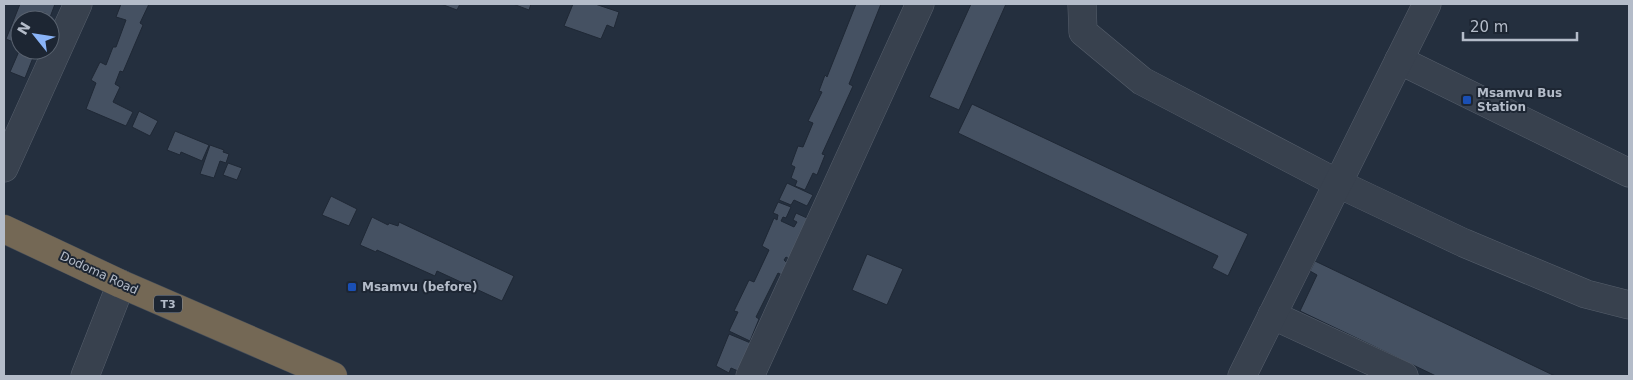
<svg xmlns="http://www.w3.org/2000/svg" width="1633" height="380" font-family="'DejaVu Sans',sans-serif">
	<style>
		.building { fill: #455162; stroke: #1f2835 }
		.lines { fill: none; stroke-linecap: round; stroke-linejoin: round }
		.minor-casing { stroke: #565f6c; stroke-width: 29 }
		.highway-casing { stroke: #434c59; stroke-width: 29 }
		.minor { stroke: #38414e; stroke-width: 28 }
		.highway { stroke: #746855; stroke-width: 28 }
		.transit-dot { fill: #1a4fb4; stroke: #1d2633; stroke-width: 2 }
		.labels { text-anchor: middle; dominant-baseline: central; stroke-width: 4; stroke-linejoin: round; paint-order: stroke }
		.shield { fill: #1d2633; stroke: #878f9c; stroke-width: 1 }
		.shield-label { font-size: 11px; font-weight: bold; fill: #b4bcc9 }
		.poi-label { font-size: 12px; font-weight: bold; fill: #b4bcc9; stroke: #1d2633; text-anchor: start }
		.street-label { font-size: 12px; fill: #b4bcc9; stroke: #1d2633 }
	</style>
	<rect width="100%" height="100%" fill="#242f3e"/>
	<g class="building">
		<polygon points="20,4 55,4 49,20 20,20 20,45 6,39"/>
		<polygon points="121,4 149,4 140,23 143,25 123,72 120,71 115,84 120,87 113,102 133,112 126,126 86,109 96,83 91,80 100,62 106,65 113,47 116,47 126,20 116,17"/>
		<polygon points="441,4 460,4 457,10"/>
		<polygon points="513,4 531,4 529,10"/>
		<polygon points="573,4 595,4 619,12 614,28 607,25 601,39 564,26"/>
		<polygon points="856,4 881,4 849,84 853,86 822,154 825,155 817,175 813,173 805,190 795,186 797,181 791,178 795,167 791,165 798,146 803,147 813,123 808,121 822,92 819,91 825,75 827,77"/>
		<polygon points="971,4 1006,4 959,110 929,97"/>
		<polygon points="20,49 36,50 25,78 10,72"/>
		<polygon points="972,104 1248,234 1228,276 1212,268 1218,256 958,133"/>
		<polygon points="139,111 158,121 150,136 132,127"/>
		<polygon points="175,131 209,145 202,161 181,152 180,155 167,150"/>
		<polygon points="210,145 224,150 223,152 229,154 226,163 220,161 214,178 200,174"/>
		<polygon points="228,163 242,168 237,180 223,175"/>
		<polygon points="787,183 813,195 807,206 794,200 791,205 779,200"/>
		<polygon points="331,196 357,209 349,226 322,215"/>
		<polygon points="778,202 791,207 786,218 783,217 781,221 794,227 797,222 793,220 796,213 807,218 791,260 786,257 784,260 787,263 782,275 778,273 756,317 759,319 750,341 729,331 738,312 734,311 749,280 754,282 769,250 762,246 774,218 777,220 778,215 773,213"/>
		<polygon points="372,217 388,225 389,223 398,226 399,222 514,276 502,301 437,271 435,276 377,250 376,252 360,245"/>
		<polygon points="867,254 903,269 887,305 852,290"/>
		<polygon points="1315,261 1555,376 1436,376 1300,311 1317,275 1310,271"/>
		<polygon points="729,334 753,344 738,371 731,368 729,373 716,366"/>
	</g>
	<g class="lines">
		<g class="minor-casing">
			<g id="minor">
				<polyline points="1082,4 1083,32 1142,81 1339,184 1464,243 1586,294 1629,305"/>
				<polyline points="1399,60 1629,173"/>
				<polyline points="4,168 78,4"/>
				<polyline points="1272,315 1404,376"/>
				<polyline points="85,376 121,284"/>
				<polyline points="750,376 920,4"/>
				<polyline points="1242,376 1427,4"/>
			</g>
		</g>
		<g class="highway-casing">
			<polyline id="highway" points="4,229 121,284 333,376"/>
		</g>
		<use href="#minor" class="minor"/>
		<use href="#highway" class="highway"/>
	</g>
	<g class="transit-dot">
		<rect x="1462" y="95" width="10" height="10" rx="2.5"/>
		<rect x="347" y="282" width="10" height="10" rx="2.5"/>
	</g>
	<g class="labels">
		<rect class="shield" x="154" y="295.5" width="28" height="17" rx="4"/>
		<g class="shield-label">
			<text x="168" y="304">T3</text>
		</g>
		<g class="poi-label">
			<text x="1477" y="93">Msamvu Bus<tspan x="1477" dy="14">Station</tspan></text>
			<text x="362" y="287">Msamvu (before)</text>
		</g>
		<g class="street-label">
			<text transform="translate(99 273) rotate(25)">Dodoma Road</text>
		</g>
	</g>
	<rect width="1633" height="380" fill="none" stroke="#b4bcc9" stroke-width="10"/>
	<g transform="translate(35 35) rotate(300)"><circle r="24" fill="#1d2633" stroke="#59626f"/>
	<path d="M0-4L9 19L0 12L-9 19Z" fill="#8ab4f8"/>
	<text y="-8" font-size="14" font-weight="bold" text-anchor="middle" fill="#b4bcc9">N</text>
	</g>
	<path d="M1463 32v8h114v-8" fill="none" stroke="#b4bcc9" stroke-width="2.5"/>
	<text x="1470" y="32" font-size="15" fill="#b4bcc9" stroke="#1d2633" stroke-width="4" paint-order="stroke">20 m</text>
</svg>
